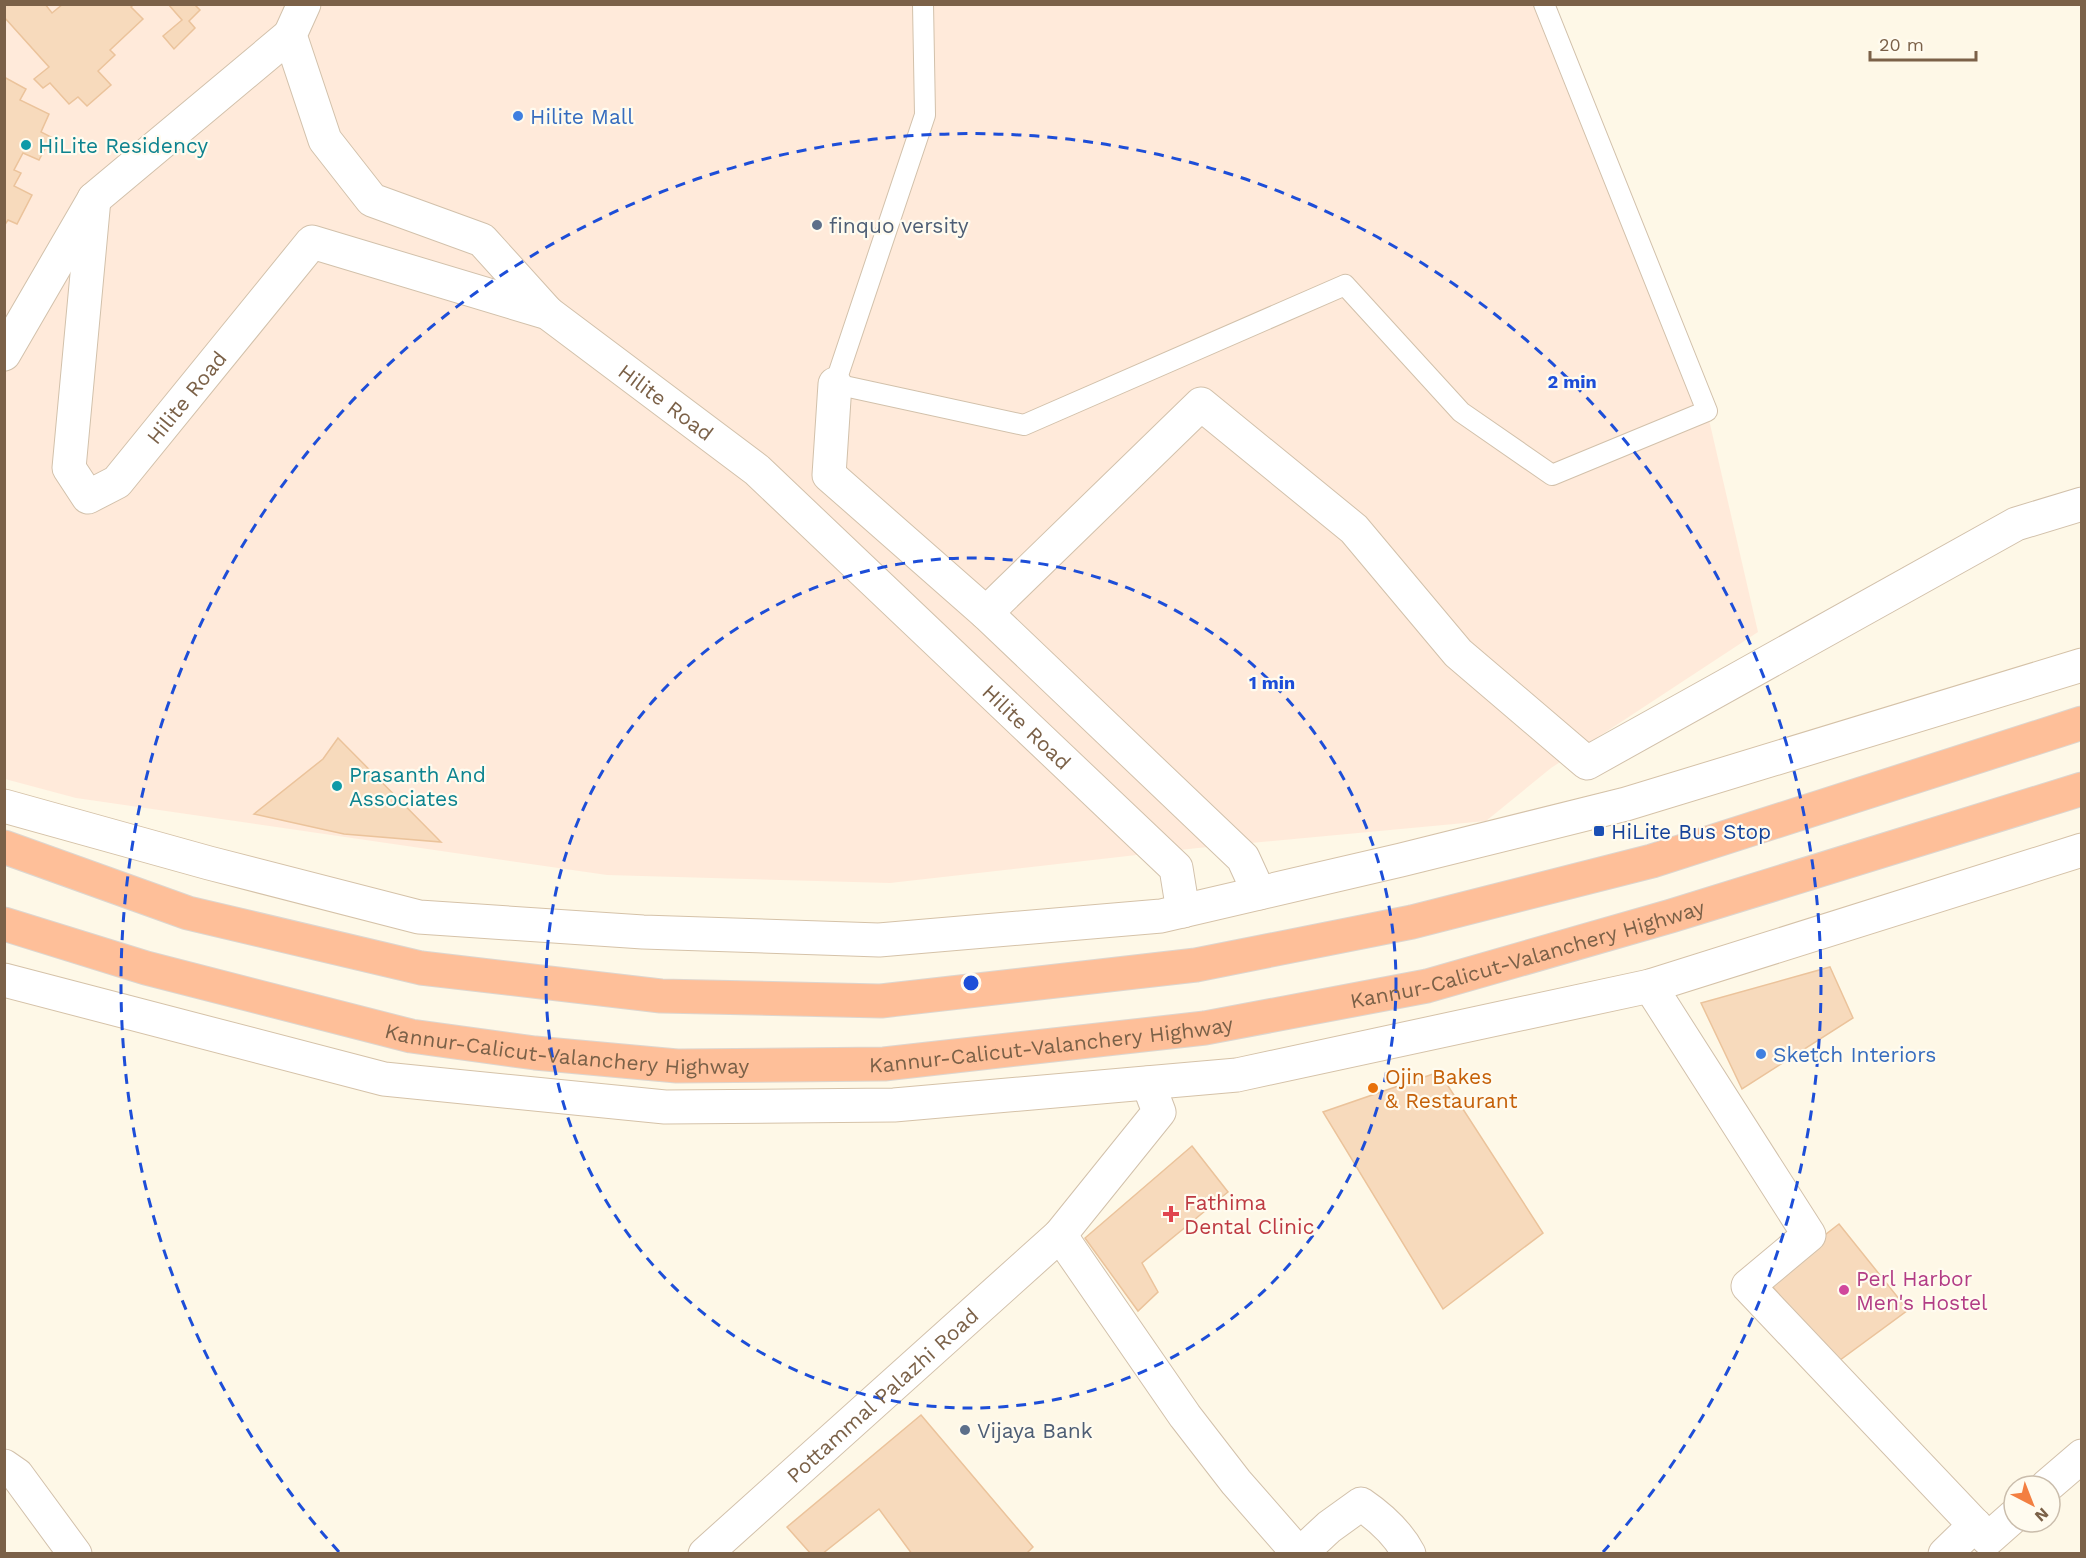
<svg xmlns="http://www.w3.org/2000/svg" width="2086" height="1558" font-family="'Work Sans',sans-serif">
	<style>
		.commercial { fill: #ffeada }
		.building { fill: #f7dabc; stroke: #ebc39b; stroke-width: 1.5 }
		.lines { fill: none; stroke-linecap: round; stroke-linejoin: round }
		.lane-casing { stroke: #d2c1ab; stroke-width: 22 }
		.street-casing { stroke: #d2c1ab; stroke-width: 35 }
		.secondary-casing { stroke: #d5c2a8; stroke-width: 35 }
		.highway-casing { stroke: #ddd6cf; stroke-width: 35 }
		.lane { stroke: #fff; stroke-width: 20 }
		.street { stroke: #fff; stroke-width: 33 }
		.secondary { stroke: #fff; stroke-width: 33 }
		.highway { stroke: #febf99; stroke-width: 33 }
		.ring { fill: none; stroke: #1d4ed8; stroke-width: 3; stroke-dasharray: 10 8 }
		.shop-dot { fill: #3f7fe0; stroke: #fffbef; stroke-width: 2 }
		.culture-dot { fill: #0f9aa8; stroke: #fffbef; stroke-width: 2 }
		.service-dot { fill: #5c6f8a; stroke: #fffbef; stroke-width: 2 }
		.transit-dot { fill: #1a4fb4; stroke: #fffbef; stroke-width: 2 }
		.food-dot { fill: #e8710a; stroke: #fffbef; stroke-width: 2 }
		.health-dot { fill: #e0444e; stroke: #fffbef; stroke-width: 2 }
		.hotel-dot { fill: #d1479c; stroke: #fffbef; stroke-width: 2 }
		.labels { text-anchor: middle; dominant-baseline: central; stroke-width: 4.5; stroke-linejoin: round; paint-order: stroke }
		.shop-label { font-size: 21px; fill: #366cbe; stroke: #fffbef; text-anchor: start }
		.culture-label { font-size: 21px; fill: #0d838f; stroke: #fffbef; text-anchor: start }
		.service-label { font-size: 21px; fill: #4e5e75; stroke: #fffbef; text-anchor: start }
		.street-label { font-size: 21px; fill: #7b6148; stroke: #fffbef }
		.transit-label { font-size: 21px; fill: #164399; stroke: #fffbef; text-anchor: start }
		.food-label { font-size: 21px; fill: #c56008; stroke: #fffbef; text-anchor: start }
		.health-label { font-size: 21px; fill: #be3a42; stroke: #fffbef; text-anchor: start }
		.hotel-label { font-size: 21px; fill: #b23c85; stroke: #fffbef; text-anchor: start }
		.centre { fill: #1d4ed8; stroke: #fffbef; stroke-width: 3 }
		.ring-label { font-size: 18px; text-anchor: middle; font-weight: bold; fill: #1d4ed8; stroke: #fffbef; stroke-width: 4.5; stroke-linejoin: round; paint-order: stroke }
	</style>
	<rect width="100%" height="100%" fill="#fef8e7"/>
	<polygon class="commercial" points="4,5 1544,5 1707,411 1758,632 1551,768 1486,821 1198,848 890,883 607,875 76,798 5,779"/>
	<g class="building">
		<polygon points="4,4 45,4 52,13 63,4 134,4 131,7 143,19 110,50 115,55 98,71 111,85 87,106 78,97 69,104 50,83 43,88 34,79 49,67 4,17"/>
		<polygon points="168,4 194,4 200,10 189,21 195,28 174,49 163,36 182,20"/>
		<polygon points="4,77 26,89 20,100 49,114 41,132 51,137 39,160 23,153 14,170 21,173 14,186 32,195 17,224 8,220 4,226"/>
		<polygon points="338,738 441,842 344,834 254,814 323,759"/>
		<polygon points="1830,967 1853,1018 1742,1089 1701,1003"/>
		<polygon points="1439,1072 1543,1233 1443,1309 1323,1112"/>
		<polygon points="1192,1146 1228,1192 1142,1263 1158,1292 1138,1311 1085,1238"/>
		<polygon points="1839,1224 1908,1310 1836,1363 1767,1280"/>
		<polygon points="921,1415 1033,1547 1026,1554 912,1554 879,1509 822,1554 811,1554 787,1527"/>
	</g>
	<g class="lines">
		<g class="lane-casing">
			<polyline id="lane" points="923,4 925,115 835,384 1024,425 1345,285 1461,412 1552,475 1707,411 1544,4"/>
		</g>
		<g class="street-casing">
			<g id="street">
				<polyline points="304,4 290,35 325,140 372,200 482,240 548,313"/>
				<path id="s1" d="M 94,199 L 69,468 L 88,497 L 117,482 L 312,242 L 548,313 L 757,470 L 1176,868 L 1183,911"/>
				<polyline points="4,354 94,199 290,35"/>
				<polyline points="835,384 829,475 986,613 1243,858 1259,893"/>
				<polyline points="986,613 1201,404 1354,529 1458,653 1587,763 2016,524 2082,504"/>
				<polyline points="1650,986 1809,1235 1748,1286 1988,1539 2014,1516"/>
				<polyline points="1060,1235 1185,1416 1236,1482 1299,1554"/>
				<polyline points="4,1466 17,1475 75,1554"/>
				<polyline points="2047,1486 2082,1456"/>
				<path id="s2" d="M 705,1554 L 1060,1235 L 1159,1112 L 1148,1083"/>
				<path d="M 1300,1554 L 1329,1527 L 1361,1504 C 1380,1517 1398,1533 1409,1554"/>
				<polyline points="1945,1554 1975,1525"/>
			</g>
		</g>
		<g class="secondary-casing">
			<g id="secondary">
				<polyline points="4,806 209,863 419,917 643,932 879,940 1161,916 1401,860 1626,804 2082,665"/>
				<polyline points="4,980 384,1079 665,1107 894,1105 1237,1075 1650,986 2082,850"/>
			</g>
		</g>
		<g class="highway-casing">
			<g id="highway">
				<polyline points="4,847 188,913 421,968 661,996 881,1001 1196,965 1412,922 1652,861 2082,723"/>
				<path id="s3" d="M 4,924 L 146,968 L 411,1036 L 535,1053 L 677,1066 L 884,1064 L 1205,1028 L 1427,986 L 1671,916 L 2082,789"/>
			</g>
		</g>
		<use href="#lane" class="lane"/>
		<use href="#street" class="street"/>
		<use href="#secondary" class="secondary"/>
		<use href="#highway" class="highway"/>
	</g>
	<g class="ring">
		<circle cx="971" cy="983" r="425"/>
		<path d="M339 1552A850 850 0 1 1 1603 1552"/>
	</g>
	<g class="shop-dot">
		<circle cx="518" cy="116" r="6"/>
		<circle cx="1761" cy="1054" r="6"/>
	</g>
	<g class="culture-dot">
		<circle cx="26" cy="145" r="6"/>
		<circle cx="337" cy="786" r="6"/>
	</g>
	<g class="service-dot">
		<circle cx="817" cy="225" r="6"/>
		<circle cx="965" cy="1430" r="6"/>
	</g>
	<rect class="transit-dot" x="1593" y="825" width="12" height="12" rx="3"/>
	<circle class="food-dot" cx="1373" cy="1088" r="6"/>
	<path class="health-dot" d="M1168 1205h6v6h6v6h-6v6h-6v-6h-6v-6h6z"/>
	<circle class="hotel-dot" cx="1844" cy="1290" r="6"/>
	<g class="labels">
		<g class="shop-label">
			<text x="530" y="116">Hilite Mall</text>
			<text x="1773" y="1054">Sketch Interiors</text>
		</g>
		<g class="culture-label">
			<text x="38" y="145">HiLite Residency</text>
			<text x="349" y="774">Prasanth And<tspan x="349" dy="24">Associates</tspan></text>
		</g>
		<g class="service-label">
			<text x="829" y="225">finquo versity</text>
			<text x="977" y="1430">Vijaya Bank</text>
		</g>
		<g class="street-label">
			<text stroke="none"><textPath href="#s1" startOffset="447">Hilite Road</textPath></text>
			<text stroke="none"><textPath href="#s1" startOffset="1041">Hilite Road</textPath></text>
			<text stroke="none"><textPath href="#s1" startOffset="1527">Hilite Road</textPath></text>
			<text stroke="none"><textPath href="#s3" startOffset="1551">Kannur-Calicut-Valanchery Highway</textPath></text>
			<text stroke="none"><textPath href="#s3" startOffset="1065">Kannur-Calicut-Valanchery Highway</textPath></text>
			<text stroke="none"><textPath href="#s3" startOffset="579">Kannur-Calicut-Valanchery Highway</textPath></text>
			<text stroke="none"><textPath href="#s2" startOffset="238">Pottammal Palazhi Road</textPath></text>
		</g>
		<g class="transit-label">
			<text x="1611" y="831">HiLite Bus Stop</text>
		</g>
		<g class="food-label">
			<text x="1385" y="1076">Ojin Bakes<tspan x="1385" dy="24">&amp; Restaurant</tspan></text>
		</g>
		<g class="health-label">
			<text x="1184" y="1202">Fathima<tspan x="1184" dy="24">Dental Clinic</tspan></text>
		</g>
		<g class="hotel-label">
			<text x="1856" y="1278">Perl Harbor<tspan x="1856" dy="24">Men's Hostel</tspan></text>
		</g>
	</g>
	<circle cx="971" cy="983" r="9" class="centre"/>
	<g class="ring-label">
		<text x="1572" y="388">2 min</text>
		<text x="1272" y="689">1 min</text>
	</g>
	<rect width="2086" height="1558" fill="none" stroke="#7b6148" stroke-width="12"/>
	<g transform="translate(2032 1504) rotate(138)"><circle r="28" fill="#fffbef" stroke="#cabdac" stroke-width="1.5"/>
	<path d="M0-4.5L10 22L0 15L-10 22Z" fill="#f37f41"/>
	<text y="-9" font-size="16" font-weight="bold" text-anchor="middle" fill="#7b6148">N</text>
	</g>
	<path d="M1870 51v9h106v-9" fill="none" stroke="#7b6148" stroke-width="3"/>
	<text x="1879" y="51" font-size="18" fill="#7b6148" stroke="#fffbef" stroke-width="4.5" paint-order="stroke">20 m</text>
</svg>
